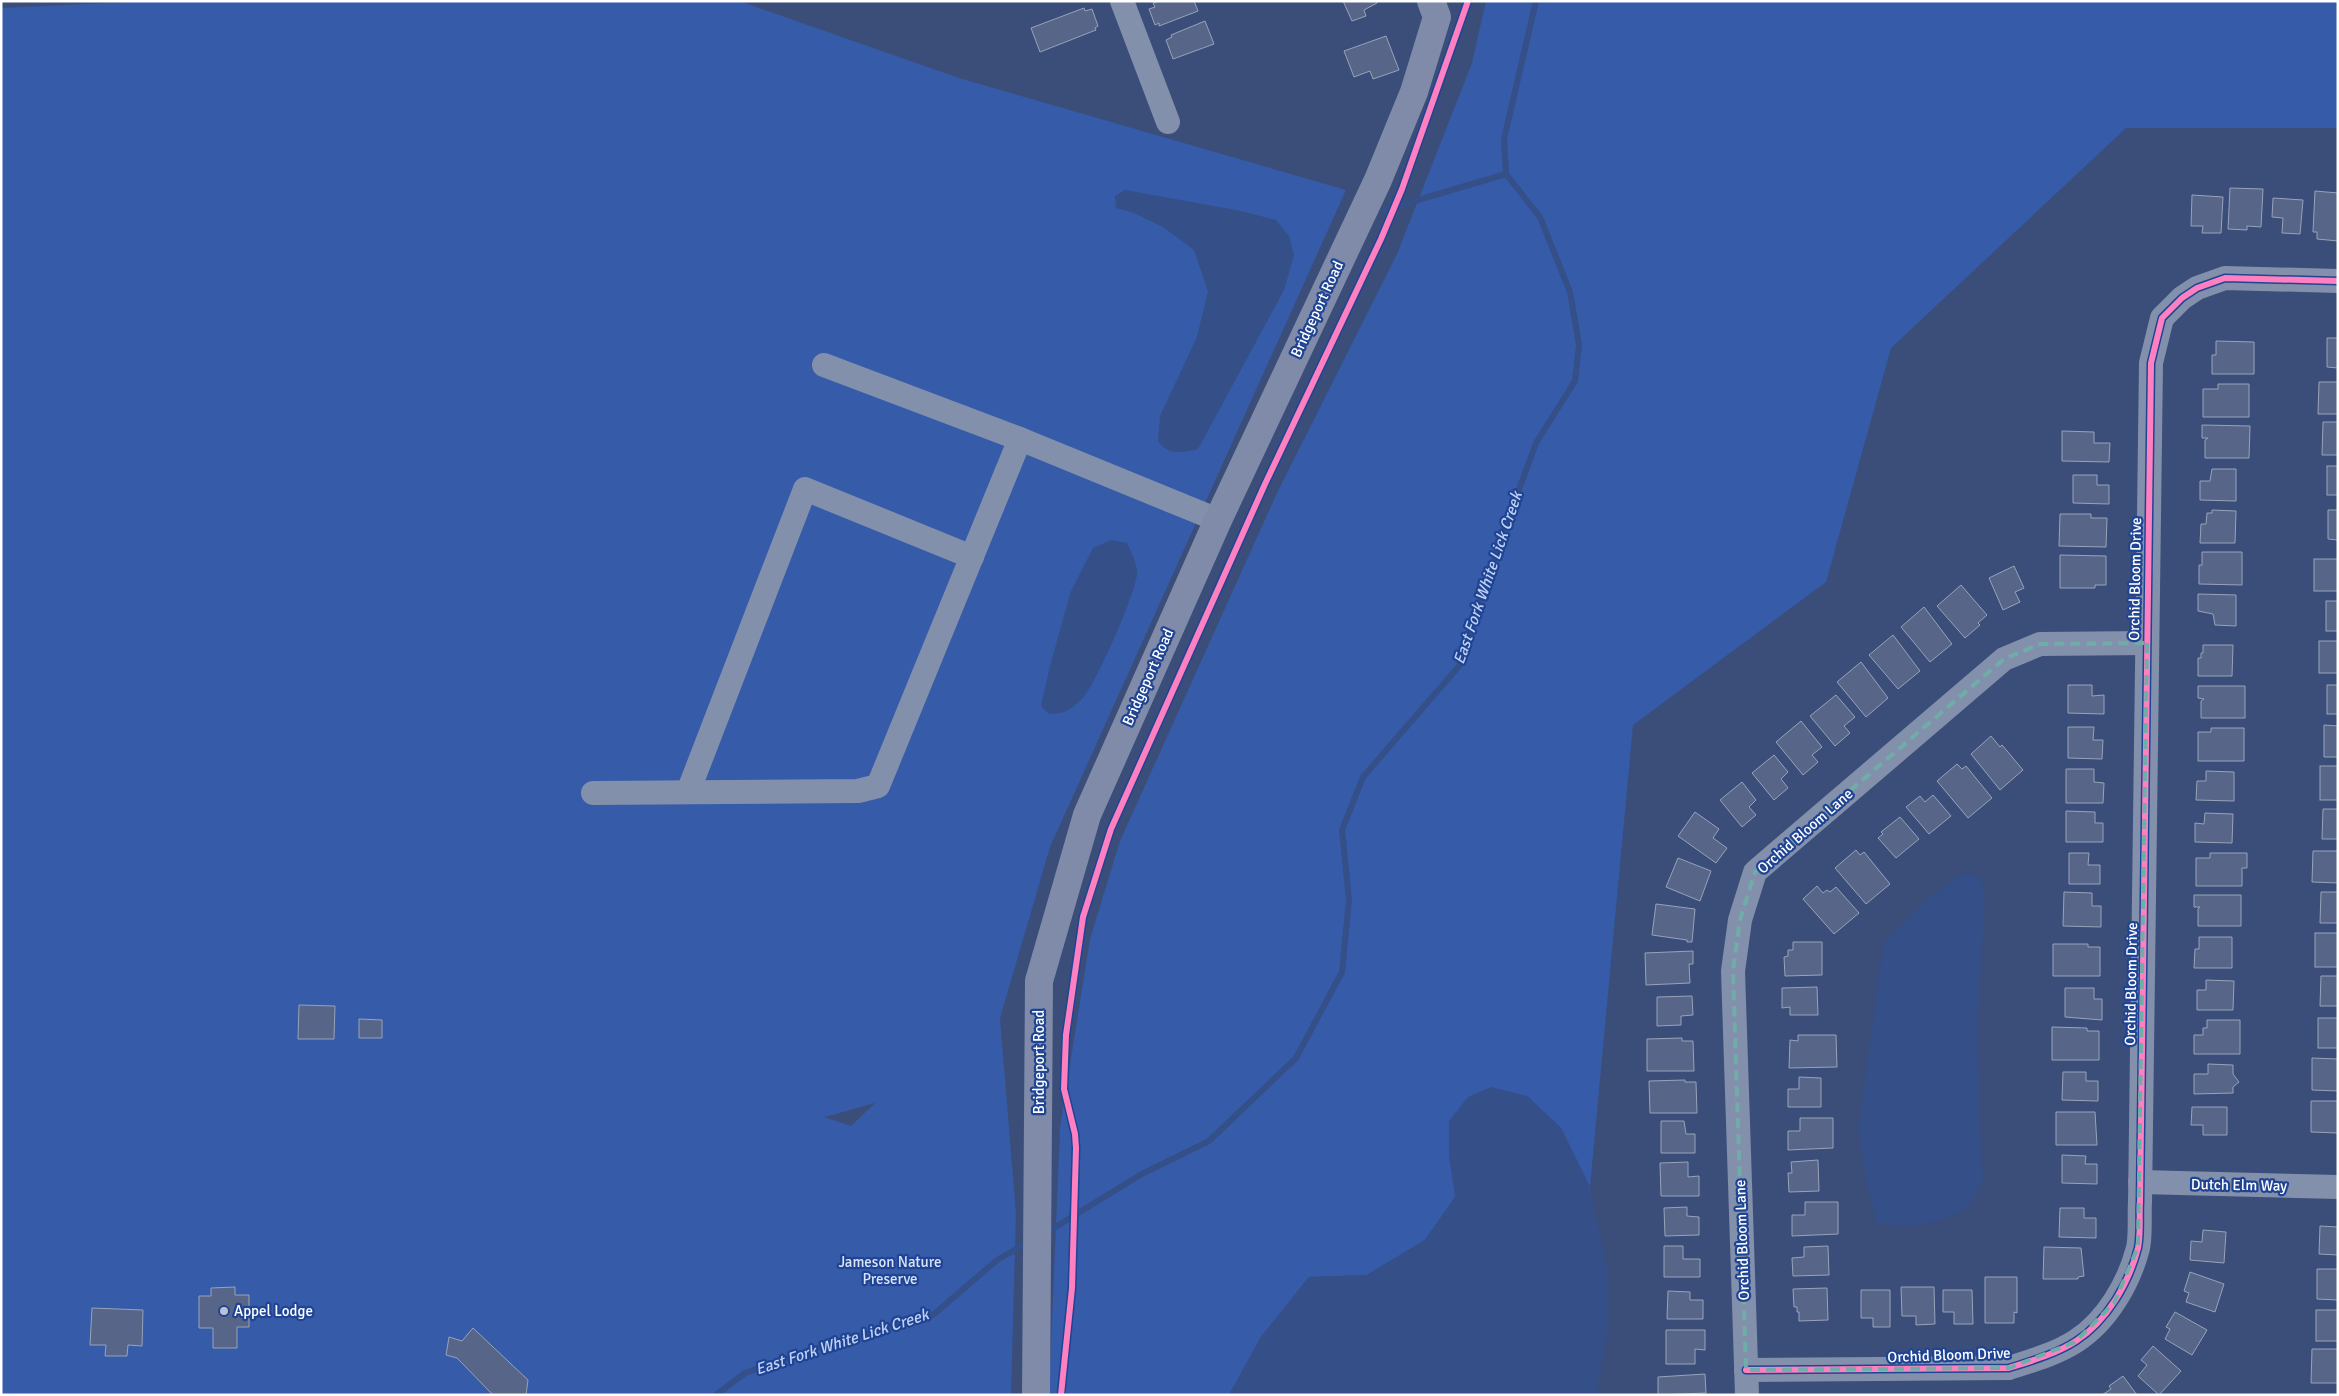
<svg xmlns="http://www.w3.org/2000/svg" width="2339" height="1396" font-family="Signika,sans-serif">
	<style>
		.green { fill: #355ba9; fill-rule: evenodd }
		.water { fill: #354f88 }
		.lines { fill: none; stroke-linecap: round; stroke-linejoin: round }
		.stream { stroke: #354f88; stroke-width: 6 }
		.building { fill: #576688; stroke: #98a3ba }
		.street { stroke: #8390ac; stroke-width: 24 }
		.secondary { stroke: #7f8ba8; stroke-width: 28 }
		.cycleway-casing { stroke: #204494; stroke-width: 9 }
		.cycleway { stroke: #ff80c0; stroke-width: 6 }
		.marked { fill: none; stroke: #6fada8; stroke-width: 4; stroke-dasharray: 10 6; stroke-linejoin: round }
		.poi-dot { fill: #bac1d0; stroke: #204494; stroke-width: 2 }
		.labels { text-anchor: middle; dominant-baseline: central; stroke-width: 4.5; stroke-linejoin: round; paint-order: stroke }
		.street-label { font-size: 15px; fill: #fff; stroke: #204494 }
		.park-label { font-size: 15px; fill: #d9e4fa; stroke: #204494 }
		.poi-label { font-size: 15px; fill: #fff; stroke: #204494; text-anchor: start }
		.water-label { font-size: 16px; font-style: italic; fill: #bfd1f4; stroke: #204494 }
	</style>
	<rect width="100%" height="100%" fill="#3b4e79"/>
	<g class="green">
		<path d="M 150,1 L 739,1 L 959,78 L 1346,190 L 1050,847 L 1000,1018 L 1016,1214 L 1011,1395 L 1,1395 L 1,8 ZM 875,1103 L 851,1126 L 824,1117 L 825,1117 Z"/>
		<polygon points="1486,1 2338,1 2338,128 2126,128 1891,348 1826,582 1633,725 1590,1187 1561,1128 1527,1096 1425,1240 1367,1275 1309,1277 1261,1337 1229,1395 1049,1395 1060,1127 1090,939 1120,841 1277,493 1397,254 1472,63"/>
	</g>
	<g class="water">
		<path d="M 1125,190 L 1241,211 L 1276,220 L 1289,236 L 1294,255 L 1284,290 L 1198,449 C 1181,453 1169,456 1158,441 L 1160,416 L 1197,337 L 1208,291 L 1194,250 L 1163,227 L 1134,213 L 1116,208 L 1115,196 Z"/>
		<path d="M 1111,540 L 1127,543 C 1131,552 1136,561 1137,572 C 1138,589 1095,686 1082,699 C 1071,710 1064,714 1049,714 L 1041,706 L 1050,666 L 1071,591 L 1093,548 Z"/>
		<polygon points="1959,874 1979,875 1985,894 1978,1016 1979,1111 1983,1180 1969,1206 1946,1219 1911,1226 1877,1223 1868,1189 1858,1130 1884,942 1918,908"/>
		<polygon points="1491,1087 1527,1096 1561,1128 1590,1187 1607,1268 1607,1333 1596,1395 1229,1395 1261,1337 1309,1277 1367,1275 1425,1240 1455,1197 1449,1155 1449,1121 1468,1097"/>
	</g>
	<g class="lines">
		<g class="stream">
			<polyline points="1384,210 1506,174"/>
			<polyline points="1044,1234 1140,1175 1209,1141 1296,1058 1342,972 1349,900 1342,830 1363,777 1460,665 1503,533 1536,443 1575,381 1579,345 1570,292 1540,217 1506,174 1504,139 1536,1"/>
			<polyline points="716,1395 745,1373 832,1343 933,1315 997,1260 1031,1241"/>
		</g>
	</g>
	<g class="building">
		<polygon points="1159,1 1194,1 1198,11 1159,26 1159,23 1155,25 1149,9 1155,7 1153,3"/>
		<polygon points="1343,1 1376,1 1377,3 1364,10 1366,16 1352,21"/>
		<polygon points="1084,8 1085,11 1092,9 1098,26 1095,28 1096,30 1040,52 1031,28"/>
		<polygon points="1205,21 1214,44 1173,59 1166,40 1172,37 1171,35"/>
		<polygon points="1386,36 1399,70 1373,79 1370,71 1354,77 1344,51"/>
		<polygon points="2230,188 2263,189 2261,227 2247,226 2247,230 2228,229"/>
		<polygon points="2315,191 2338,193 2338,241 2317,239 2317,232 2313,232"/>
		<polygon points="2192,195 2223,197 2221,233 2202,233 2203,226 2191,226"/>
		<polygon points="2273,198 2303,200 2300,234 2282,233 2283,218 2272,217"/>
		<polygon points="2327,338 2338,338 2338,368 2327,367"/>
		<polygon points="2216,341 2254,342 2254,374 2212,374 2212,355 2216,355"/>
		<polygon points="2319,382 2338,382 2338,414 2318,414"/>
		<polygon points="2218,384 2249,384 2249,417 2203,417 2203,389 2218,389"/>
		<polygon points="2323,422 2338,422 2338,455 2322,455"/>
		<polygon points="2202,425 2250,426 2249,458 2205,458 2205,440 2208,438 2202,438"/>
		<polygon points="2062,431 2094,432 2094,443 2110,443 2109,462 2062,461"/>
		<rect x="2327" y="466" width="11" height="29"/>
		<polygon points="2212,469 2236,469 2236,501 2200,500 2200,481 2210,481"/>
		<polygon points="2073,475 2097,475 2097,485 2109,485 2109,504 2073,503"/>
		<polygon points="2212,510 2236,511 2235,543 2200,543 2201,524 2206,524 2207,513 2212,513"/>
		<polygon points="2328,510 2338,510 2338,540 2328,539"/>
		<polygon points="2060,514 2091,514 2091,518 2107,518 2106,547 2059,546"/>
		<polygon points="2202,552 2242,552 2242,585 2199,584 2199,565 2202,565"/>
		<polygon points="2060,555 2106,556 2106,585 2095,585 2095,588 2060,588"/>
		<rect x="2314" y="559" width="24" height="32"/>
		<polygon points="2014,566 2024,588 2015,592 2020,602 2003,610 1989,578"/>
		<polygon points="1961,585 1987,615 1978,623 1980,625 1965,638 1937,606"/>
		<polygon points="2198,594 2236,595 2236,626 2215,625 2213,614 2198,611"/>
		<rect x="2326" y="601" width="12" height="30"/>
		<polygon points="1924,607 1952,644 1930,662 1901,627"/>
		<polygon points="1893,635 1920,671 1898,689 1869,655"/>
		<rect x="2319" y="641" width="19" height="32"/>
		<polygon points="2203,645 2233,645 2232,676 2198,676 2198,658 2201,658 2201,653 2203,653"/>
		<polygon points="1861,662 1888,698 1866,717 1837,682"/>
		<polygon points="2068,685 2092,685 2092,696 2104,695 2104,714 2068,713"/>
		<rect x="2327" y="685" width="11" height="29"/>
		<polygon points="2198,686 2245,686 2245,718 2201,718 2201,701 2204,699 2198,698"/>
		<polygon points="1836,695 1855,717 1844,726 1850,733 1835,746 1810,716"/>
		<polygon points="1801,721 1822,747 1812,755 1818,762 1803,775 1776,742"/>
		<polygon points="2324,725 2338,726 2338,757 2324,757"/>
		<polygon points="2068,727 2094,727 2093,740 2103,740 2102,759 2068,758"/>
		<polygon points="2211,728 2244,728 2244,761 2198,761 2198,732 2211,732"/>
		<polygon points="1991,736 2000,747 2002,745 2023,770 2000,790 1971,754"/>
		<polygon points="1774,755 1788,772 1781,779 1788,788 1774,800 1752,773"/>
		<polygon points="1957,764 1962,769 1966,766 1992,798 1968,818 1937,781"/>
		<rect x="2320" y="766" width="18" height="34"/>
		<polygon points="2066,769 2094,769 2094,782 2104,783 2103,803 2066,803"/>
		<polygon points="2206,771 2234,772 2234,801 2196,800 2197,781 2206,781"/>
		<polygon points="1742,782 1756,800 1749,807 1756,815 1742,827 1720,800"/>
		<polygon points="1933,795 1951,816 1929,834 1906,807 1920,796 1925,802"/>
		<polygon points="2323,809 2338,809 2338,839 2322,839"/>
		<polygon points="2066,811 2095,812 2095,823 2103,823 2103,842 2066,842"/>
		<polygon points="1695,812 1719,829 1713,838 1727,848 1716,863 1678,836"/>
		<polygon points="2205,813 2233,814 2232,843 2195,842 2195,823 2204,824"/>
		<polygon points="1900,817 1919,839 1896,858 1878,838 1883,834 1881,832"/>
		<polygon points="1856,850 1860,855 1864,852 1890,884 1866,904 1835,868"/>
		<polygon points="2313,851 2338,851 2338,883 2312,882"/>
		<polygon points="2069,853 2089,853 2088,865 2100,865 2100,884 2069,884"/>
		<polygon points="2210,853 2247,853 2247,868 2242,868 2242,886 2196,886 2196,858 2210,858"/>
		<polygon points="1678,858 1711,871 1700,901 1666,887"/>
		<polygon points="1817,886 1823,893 1827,890 1830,892 1836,887 1859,913 1834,934 1803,899"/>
		<polygon points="2064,892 2092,893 2092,906 2101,906 2101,927 2063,926"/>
		<polygon points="2321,892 2338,892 2338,923 2320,923"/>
		<polygon points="2194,895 2241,895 2241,926 2198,926 2198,909 2200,907 2194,907"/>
		<polygon points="1656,904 1695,909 1692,942 1687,942 1687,940 1652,935"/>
		<rect x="2315" y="933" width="23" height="34"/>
		<polygon points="2199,937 2232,937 2232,968 2194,968 2195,949 2199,949"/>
		<polygon points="1793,942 1822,942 1822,975 1785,976 1784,957 1788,956 1788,950 1793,950"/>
		<polygon points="2053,944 2088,944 2088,947 2100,947 2100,976 2053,976"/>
		<polygon points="1693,951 1693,964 1689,964 1690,983 1646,985 1645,953"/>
		<polygon points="2321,976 2338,976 2338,1006 2320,1006"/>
		<polygon points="2206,980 2234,981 2233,1010 2197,1010 2197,990 2206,990"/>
		<polygon points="1817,987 1818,1015 1790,1015 1790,1007 1782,1008 1782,988"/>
		<polygon points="2065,988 2094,988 2094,999 2102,999 2102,1020 2065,1017"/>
		<polygon points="1692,996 1693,1015 1681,1016 1681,1025 1657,1026 1657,997"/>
		<polygon points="299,1005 335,1006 334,1039 298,1039"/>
		<rect x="2318" y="1018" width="20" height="30"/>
		<polygon points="359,1019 382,1020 382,1038 359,1038"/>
		<polygon points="2207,1020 2240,1020 2240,1054 2194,1054 2194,1035 2203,1035 2203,1028 2207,1028"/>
		<polygon points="2052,1027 2087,1028 2087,1031 2099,1031 2099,1060 2052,1060"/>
		<polygon points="1798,1035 1836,1035 1837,1067 1789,1068 1790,1040 1798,1041"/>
		<polygon points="1682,1038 1682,1041 1693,1041 1694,1071 1647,1071 1647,1039"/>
		<polygon points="2312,1058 2338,1059 2338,1091 2312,1090"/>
		<polygon points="2208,1064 2233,1065 2233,1074 2239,1082 2233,1087 2233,1093 2194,1094 2194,1074 2208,1074"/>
		<polygon points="2063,1072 2086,1072 2086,1081 2098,1081 2098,1101 2062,1100"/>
		<polygon points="1799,1077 1821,1078 1821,1107 1788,1107 1788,1089 1799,1089"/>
		<polygon points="1685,1080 1685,1082 1696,1082 1697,1113 1650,1113 1649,1081"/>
		<polygon points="2311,1101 2338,1101 2338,1133 2311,1132"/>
		<polygon points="2192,1107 2227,1107 2227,1135 2203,1135 2203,1125 2191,1125"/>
		<polygon points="2056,1112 2095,1112 2097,1145 2056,1145"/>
		<polygon points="1800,1118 1833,1118 1833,1148 1788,1150 1788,1131 1800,1131"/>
		<polygon points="1661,1121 1684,1121 1686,1134 1695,1134 1695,1153 1661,1153"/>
		<polygon points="2062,1155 2086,1156 2085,1164 2097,1164 2097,1184 2062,1183"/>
		<polygon points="1818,1160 1819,1191 1789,1192 1788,1173 1792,1173 1791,1162"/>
		<polygon points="1688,1162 1688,1177 1699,1176 1699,1196 1661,1196 1660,1163"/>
		<polygon points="1805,1202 1838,1202 1838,1234 1792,1236 1792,1215 1805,1215"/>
		<polygon points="1687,1207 1687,1216 1699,1217 1699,1235 1665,1236 1664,1208"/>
		<polygon points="2060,1208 2084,1208 2084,1218 2096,1218 2096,1238 2059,1237"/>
		<polygon points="2320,1226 2338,1227 2338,1255 2319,1254"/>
		<polygon points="2203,1230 2226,1232 2224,1263 2190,1260 2191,1241 2202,1242"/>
		<polygon points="1664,1246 1683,1246 1683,1259 1700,1259 1700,1277 1664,1277"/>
		<polygon points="1828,1246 1829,1275 1793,1276 1792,1258 1804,1257 1804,1247"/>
		<polygon points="2044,1247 2081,1248 2084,1276 2078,1277 2078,1279 2043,1279"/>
		<polygon points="2317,1269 2338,1269 2338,1300 2317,1299"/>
		<polygon points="2190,1272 2224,1284 2215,1312 2186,1302 2189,1293 2184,1291"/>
		<polygon points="1985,1277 2017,1277 2017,1313 2014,1312 2014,1323 1985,1323"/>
		<polygon points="235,1287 235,1295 249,1295 249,1327 237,1327 237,1348 213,1348 213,1328 199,1328 199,1296 211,1296 211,1288"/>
		<polygon points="1901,1287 1934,1287 1935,1324 1916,1325 1916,1316 1902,1316"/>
		<polygon points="1827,1288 1828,1320 1799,1321 1799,1312 1797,1312 1797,1307 1794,1307 1793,1289"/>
		<polygon points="1861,1290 1890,1290 1890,1327 1873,1327 1873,1318 1861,1318"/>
		<polygon points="1943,1290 1972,1290 1973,1324 1954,1324 1954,1312 1943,1312"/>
		<polygon points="1668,1291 1690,1292 1690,1300 1703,1300 1703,1319 1667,1319"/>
		<polygon points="92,1308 143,1310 142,1346 128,1345 127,1356 105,1356 106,1345 90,1345"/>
		<rect x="2316" y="1310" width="22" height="31"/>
		<polygon points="2175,1312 2207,1330 2192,1355 2165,1339 2170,1329 2166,1327"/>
		<polygon points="473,1328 528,1380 526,1395 493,1395 457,1358 446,1355 449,1337 462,1341"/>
		<polygon points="1666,1330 1705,1330 1705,1350 1695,1349 1695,1364 1666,1364"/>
		<polygon points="2153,1346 2181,1371 2159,1395 2138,1376 2147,1365 2141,1360"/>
		<polygon points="2312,1349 2338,1349 2338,1383 2311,1383"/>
		<polygon points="1705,1374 1706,1393 1658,1395 1658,1377"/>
		<polygon points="2123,1376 2137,1395 2102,1395 2111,1389 2109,1386"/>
	</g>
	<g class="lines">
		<g class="street">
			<polyline points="1122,1 1168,122"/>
			<polyline points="824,365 1020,439 1218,520"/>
			<polyline points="688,792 805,489 972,557"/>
			<polyline points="593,793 858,791 878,786 1020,439"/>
			<polyline points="2140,1182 2338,1187"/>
			<path d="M 1746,1370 L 2009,1368 C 2031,1361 2056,1354 2076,1341 C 2107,1321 2129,1283 2138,1248 C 2141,1234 2139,1216 2140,1202 L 2151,363 L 2162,318 L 2182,298 L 2197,288 L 2225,278 L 2338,281"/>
			<polyline points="1747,1395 1733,971 1740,920 1755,872 2004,659 2040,644 2147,643"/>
		</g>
		<polyline class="secondary" points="1036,1395 1039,981 1087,815 1218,520 1378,180 1414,92 1437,17 1431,1"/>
		<g class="cycleway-casing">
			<g id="cycleway">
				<path d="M 1746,1370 L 2009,1368 C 2031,1361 2056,1354 2076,1341 C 2107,1321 2129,1283 2138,1248 C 2141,1234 2139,1216 2140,1202 L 2151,363 L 2162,318 L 2182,298 L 2197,288 L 2225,278 L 2338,281"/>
				<polyline points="1061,1395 1072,1288 1076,1148 1075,1134 1064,1089 1066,1035 1083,917 1111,829 1265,484 1381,239 1402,189 1468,1"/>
			</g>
		</g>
		<use href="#cycleway" class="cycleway"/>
	</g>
	<path class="marked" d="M 2147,643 L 2138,1247 L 2114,1303 L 2075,1342 L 2009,1368 L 1746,1370 L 1733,971 L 1740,920 L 1755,872 L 2004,659 L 2040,644 Z"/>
	<circle class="poi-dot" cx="224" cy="1311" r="5"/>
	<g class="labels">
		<g class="street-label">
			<text transform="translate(1317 309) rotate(-65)">Bridgeport Road</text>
			<text transform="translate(2135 579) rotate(-89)">Orchid Bloom Drive</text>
			<text transform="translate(1148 677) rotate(-66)">Bridgeport Road</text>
			<text transform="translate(1805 831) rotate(-41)">Orchid Bloom Lane</text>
			<text transform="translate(2131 984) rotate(-89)">Orchid Bloom Drive</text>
			<text transform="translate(1039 1062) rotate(-90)">Bridgeport Road</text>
			<text transform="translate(2239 1185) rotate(1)">Dutch Elm Way</text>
			<text transform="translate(1742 1240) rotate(-92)">Orchid Bloom Lane</text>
			<text transform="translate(1949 1355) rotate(-2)">Orchid Bloom Drive</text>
		</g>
		<g class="park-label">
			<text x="890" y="1262">Jameson Nature<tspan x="890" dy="17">Preserve</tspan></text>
		</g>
		<g class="poi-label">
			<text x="234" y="1311">Appel Lodge</text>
		</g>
		<g class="water-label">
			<text transform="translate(1488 578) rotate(-71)">East Fork White Lick Creek</text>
			<text transform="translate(842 1342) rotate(-18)">East Fork White Lick Creek</text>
		</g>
	</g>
	<rect width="2339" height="1396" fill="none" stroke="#ffffff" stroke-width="5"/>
</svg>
